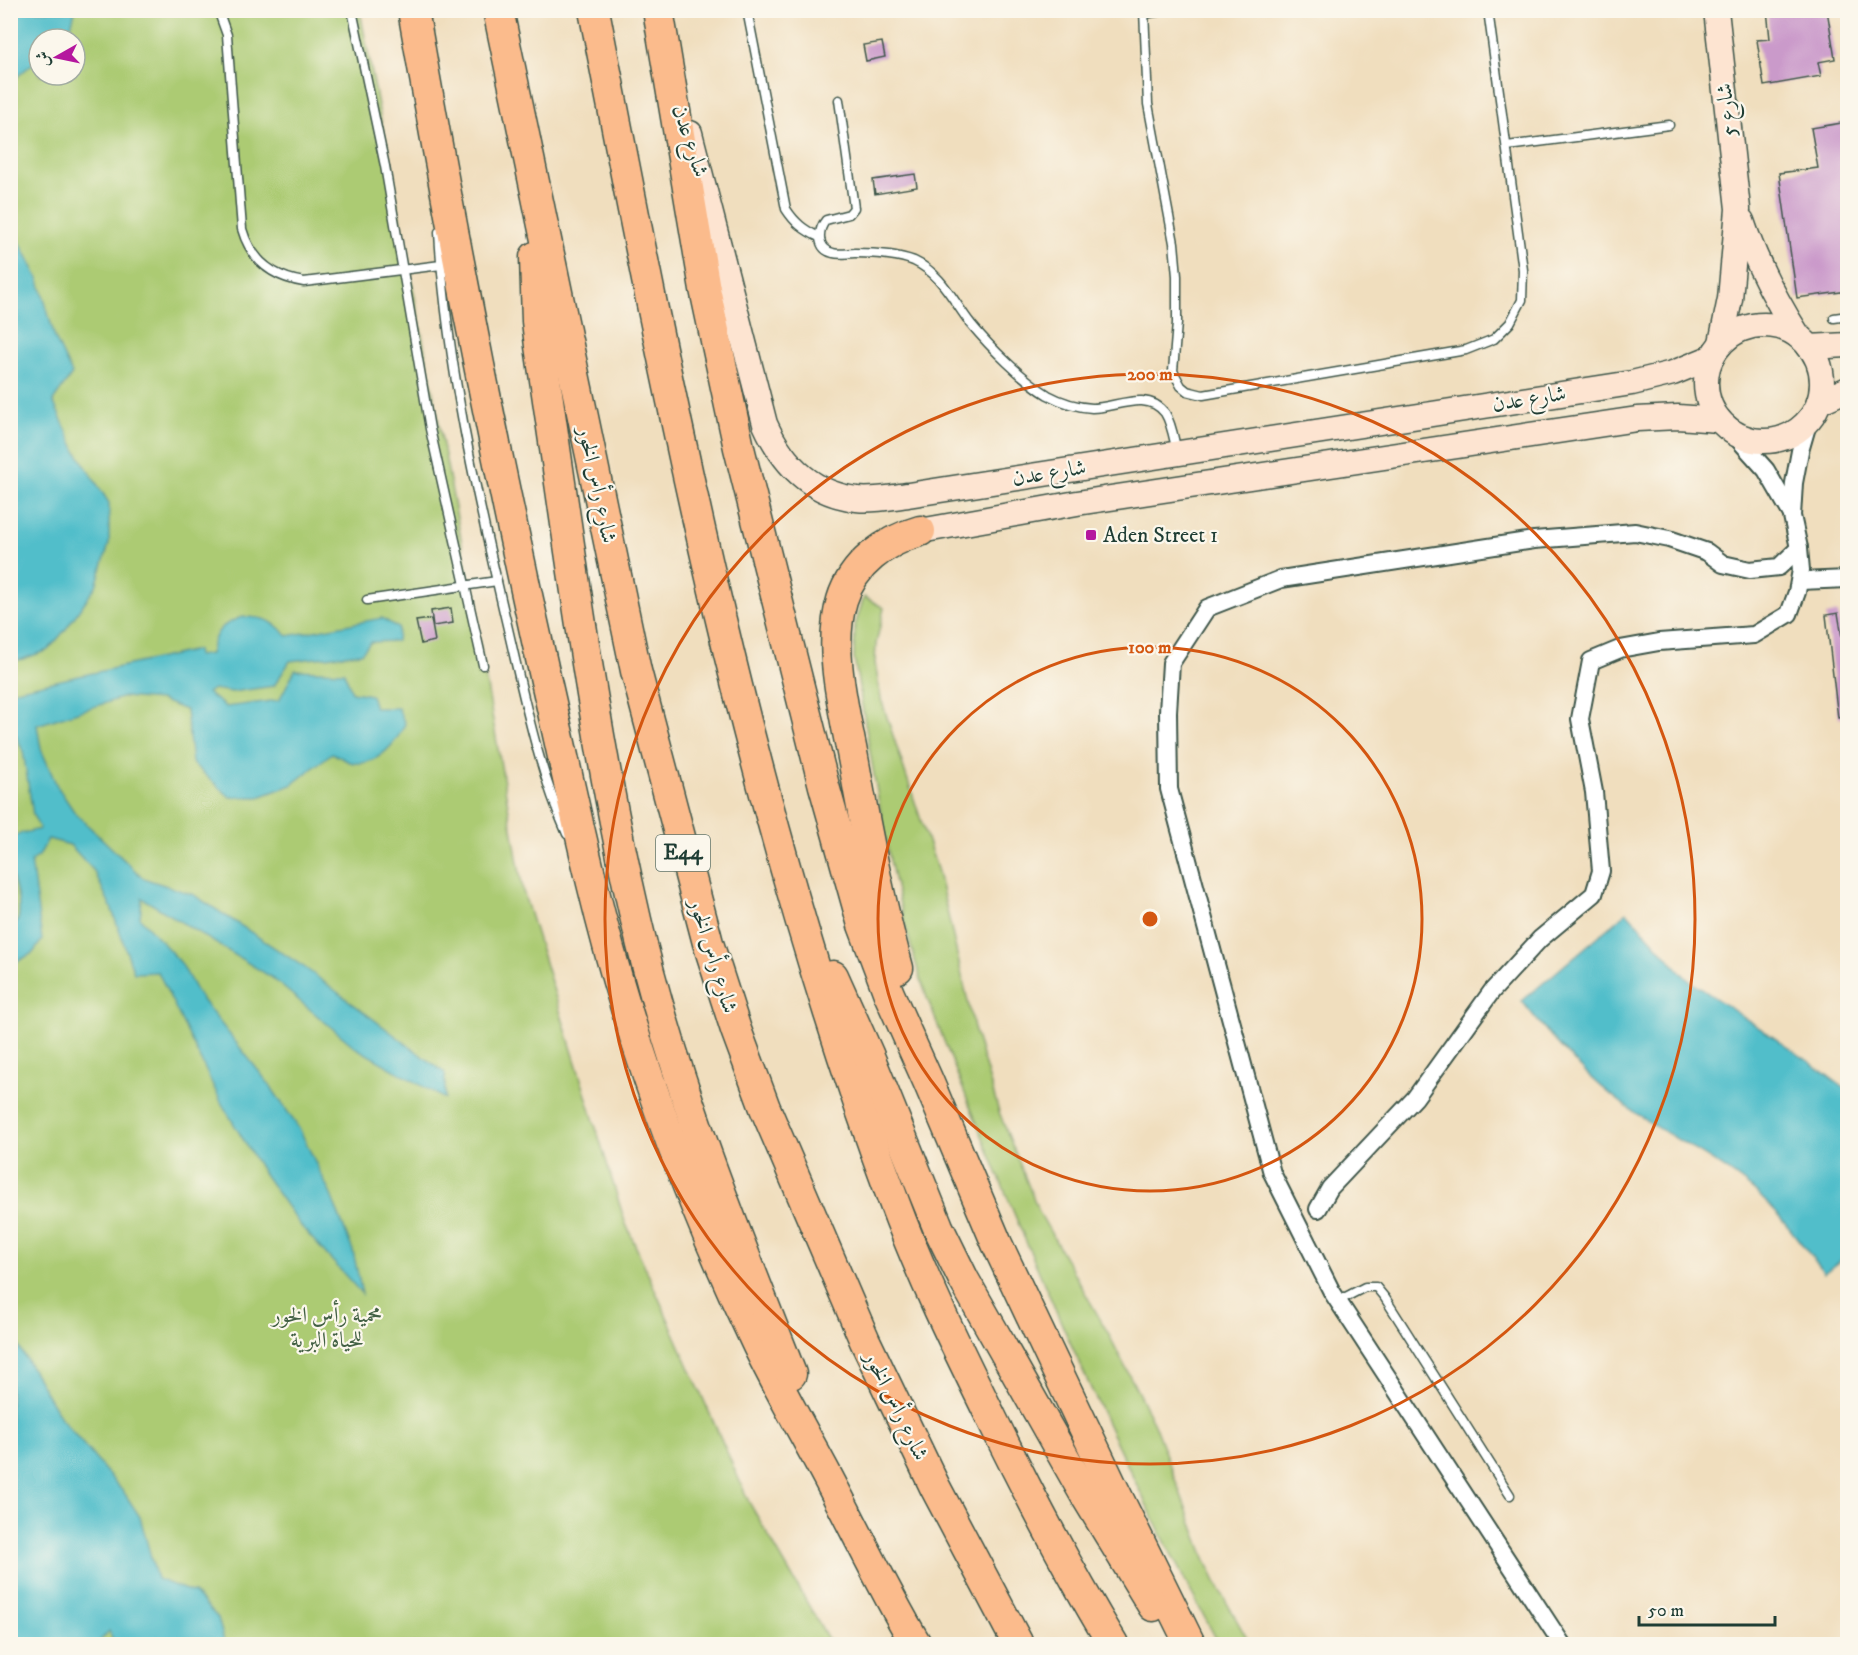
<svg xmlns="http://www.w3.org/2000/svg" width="1858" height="1655" font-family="'IM FELL DW Pica',Amiri,serif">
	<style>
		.green { fill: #accb73; stroke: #668454; stroke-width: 1.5; fill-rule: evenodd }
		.water { fill: #51beca; stroke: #387e7f; stroke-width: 1.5 }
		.building { fill: #ca9aca }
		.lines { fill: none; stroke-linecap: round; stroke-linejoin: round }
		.lane-casing { stroke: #3e5549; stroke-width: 11 }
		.street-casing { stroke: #3e5549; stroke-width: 20 }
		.secondary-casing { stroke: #3e5549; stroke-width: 27 }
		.highway-casing { stroke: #3e5549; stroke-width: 33 }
		.lane { stroke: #fff; stroke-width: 8 }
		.street { stroke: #fff; stroke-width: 16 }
		.secondary { stroke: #fde4d1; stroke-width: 24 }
		.highway { stroke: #fbbb8c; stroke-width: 30 }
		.ring { fill: none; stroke: #d45610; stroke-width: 3 }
		.poi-dot { fill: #b5179e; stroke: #fbf7ec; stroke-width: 2 }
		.labels { text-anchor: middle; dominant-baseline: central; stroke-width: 4.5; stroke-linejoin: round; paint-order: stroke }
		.shield { fill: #fbf7ec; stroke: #61756b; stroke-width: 1.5 }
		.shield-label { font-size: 21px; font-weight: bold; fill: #1f3d34 }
		.street-label { font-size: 22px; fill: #1f3d34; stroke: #fbf7ec }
		.poi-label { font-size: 22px; fill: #1f3d34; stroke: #fbf7ec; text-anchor: start }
		.park-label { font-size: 22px; fill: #426044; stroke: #fbf7ec }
		.centre { fill: #d45610; stroke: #fbf7ec; stroke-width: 3 }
		.ring-label { font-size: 18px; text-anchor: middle; font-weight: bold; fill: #d45610; stroke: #fbf7ec; stroke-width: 4.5; stroke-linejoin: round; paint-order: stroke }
	</style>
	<rect width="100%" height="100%" fill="#fbf7ec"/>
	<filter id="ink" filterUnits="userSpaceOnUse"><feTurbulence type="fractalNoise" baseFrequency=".0167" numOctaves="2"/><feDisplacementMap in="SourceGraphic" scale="12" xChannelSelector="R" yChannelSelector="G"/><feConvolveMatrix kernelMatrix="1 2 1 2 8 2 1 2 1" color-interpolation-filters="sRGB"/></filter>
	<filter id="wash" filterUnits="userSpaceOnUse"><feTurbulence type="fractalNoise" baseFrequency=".008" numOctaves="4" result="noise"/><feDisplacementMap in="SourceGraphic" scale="24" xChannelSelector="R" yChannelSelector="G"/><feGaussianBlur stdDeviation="1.35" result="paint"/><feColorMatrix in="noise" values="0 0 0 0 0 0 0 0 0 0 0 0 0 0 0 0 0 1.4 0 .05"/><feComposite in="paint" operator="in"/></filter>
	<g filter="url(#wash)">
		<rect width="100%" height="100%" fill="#f0debe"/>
		<g class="green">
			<path d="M 11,11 L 360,11 L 462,544 L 523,891 L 625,1222 L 749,1502 L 831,1644 L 11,1644 ZM 39,39 L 75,39 L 75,75 L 39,75 Z"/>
			<path d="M 864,597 L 884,608 L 876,644 L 875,663 L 881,699 L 938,872 L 975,1032 L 999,1112 L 1039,1212 L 1108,1333 L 1154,1424 L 1207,1563 L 1223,1596 L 1250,1644 L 1219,1644 C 1105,1436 1012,1216 926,995 C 889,886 874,771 854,658 L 855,626 Z"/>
		</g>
		<g class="water">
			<path d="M 11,10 L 75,11 C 67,41 70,39 39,39 L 39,58 L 11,82 Z"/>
			<polygon points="11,224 39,280 55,338 72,374 53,401 76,451 109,503 109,544 96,586 66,629 48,650 23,659 11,661"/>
			<path d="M 242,617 C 265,617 272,620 288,636 L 382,618 L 398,628 L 397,641 L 371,642 L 361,653 L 290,661 L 274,686 L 232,692 L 213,689 L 207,693 L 226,707 L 279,700 L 295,670 L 344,672 L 352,692 L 371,695 L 375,708 L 398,708 L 405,724 C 397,742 378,766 354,763 C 347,762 339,756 332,753 L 291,785 L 259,797 L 230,797 L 192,763 L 186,710 L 160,700 L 124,697 L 37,725 L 41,749 L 57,786 L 75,813 L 143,878 L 194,895 L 304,967 L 445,1073 L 445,1099 L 356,1048 L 271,977 L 142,898 L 140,918 L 181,963 L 199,996 L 269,1084 L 300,1130 L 331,1195 L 353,1251 L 362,1294 L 300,1225 L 262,1171 L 222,1104 L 158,972 L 134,973 L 111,907 L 94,871 L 70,845 L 48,839 L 39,856 L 31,861 L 42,940 L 33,953 L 11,965 L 11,930 C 28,916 14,888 11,870 C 9,859 10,847 11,836 L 40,829 L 33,815 L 23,751 L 11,725 L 11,691 L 197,650 L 198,656 L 210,654 C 215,631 220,625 242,617 Z"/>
			<path d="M 1627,912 L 1687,979 L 1807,1060 L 1847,1090 L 1847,1255 L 1824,1273 C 1804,1247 1784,1219 1760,1196 C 1722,1161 1669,1138 1627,1107 C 1588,1078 1552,1040 1522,1001 Z"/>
			<polygon points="10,1332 61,1418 125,1494 140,1517 157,1579 194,1593 218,1618 225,1644 115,1644 109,1631 99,1642 100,1644 11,1644"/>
		</g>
		<g id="blocks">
			<g class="building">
				<polygon points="1767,10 1827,10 1835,59 1818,62 1821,76 1764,86 1757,40 1770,39"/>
				<polygon points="882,42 885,57 866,61 863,45"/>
				<polygon points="1848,122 1848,291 1797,298 1779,173 1818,168 1811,128"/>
				<polygon points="915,174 917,187 875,194 873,180"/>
				<polygon points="451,608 453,623 433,626 431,611"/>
				<polygon points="1838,613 1848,673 1848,717 1838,718 1826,615"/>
				<polygon points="431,619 435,641 421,644 416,621"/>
			</g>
		</g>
	</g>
	<g filter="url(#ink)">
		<use href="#blocks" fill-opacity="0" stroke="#3e5549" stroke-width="1.5"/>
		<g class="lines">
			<g class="lane-casing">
				<g id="lane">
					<path d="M 218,10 L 227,35 L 242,229 C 251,260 272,277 304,282 L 441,265"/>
					<polyline points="352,10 385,166 430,429 483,665"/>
					<path d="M 747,10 L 786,209 C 795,223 804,230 819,237"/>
					<polyline points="1144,10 1148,104 1174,243 1177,276 1177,323 1173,371 1181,386 1187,391 1203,395 1466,350 1494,339 1510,323 1522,300 1523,270 1488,10"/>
					<polyline points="1144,14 1168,10"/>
					<path d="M 839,100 L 854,208 L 849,214 L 826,220 C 817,231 817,249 833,253 C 840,255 848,253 855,253 C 875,253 896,254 914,261 C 942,274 953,301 971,324 C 990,347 1023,380 1048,395 C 1061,402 1077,407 1092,408 C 1115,408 1147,389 1165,413 C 1172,424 1174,440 1177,452"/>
					<polyline points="1507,146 1669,125"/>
					<path d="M 439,232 C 446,360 475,487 504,612 C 522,687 536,764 567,834"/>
					<polyline points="1834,318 1848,316"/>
					<polyline points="367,600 497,581"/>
					<polyline points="1338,1301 1365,1287 1376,1287 1385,1298 1510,1495"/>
				</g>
			</g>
			<g class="street-casing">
				<g id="street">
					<polyline points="1731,431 1766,470 1792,515"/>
					<polyline points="1800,581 1848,579"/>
					<polyline points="1318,1209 1330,1188 1415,1098 1492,991 1540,939 1594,894 1601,871 1594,792 1580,719 1591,661 1620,649 1659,642 1754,635 1789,614 1797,592 1801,570 1799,548 1792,516 1794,483 1800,451 1809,420"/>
					<polyline points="1562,1644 1332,1292 1272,1173 1169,789 1168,712 1171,663 1207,608 1281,579 1534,540 1635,532 1669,539 1707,552 1723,564 1750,570 1779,567 1799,548"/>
				</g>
			</g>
			<g class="secondary-casing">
				<g id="secondary">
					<polyline points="1716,10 1738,209 1730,299 1721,343"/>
					<path d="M 690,133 L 765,424 C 783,464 811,494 857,499 C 874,501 892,497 908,495 L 1632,383 L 1673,373 L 1712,357"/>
					<path d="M 1742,221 C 1756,263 1775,299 1799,337"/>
					<circle cx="1764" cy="383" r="58"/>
					<polyline points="1809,347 1848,345"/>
					<polyline points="1819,402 1848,389"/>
					<polyline points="920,531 1077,503 1637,419 1678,417 1719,420"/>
				</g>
			</g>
			<g class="highway-casing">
				<g id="highway">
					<path d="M 413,10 C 452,235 496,459 546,681 C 571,790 593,901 626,1008 C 661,1123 706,1238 758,1346 C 780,1391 804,1433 827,1476 C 857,1533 884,1590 916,1644"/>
					<polyline points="498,10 636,671 708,943 736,1030 765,1108 865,1341 935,1487 1018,1644"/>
					<path d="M 594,10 C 672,413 750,817 894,1202 C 921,1275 956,1346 990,1415 C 1028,1493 1068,1570 1113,1644"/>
					<polyline points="658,10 705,289 739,448 824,786 863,925 889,994 928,1081 997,1244 1111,1484 1190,1644"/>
					<path d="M 535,257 L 537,321 L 540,346 C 569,538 592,731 636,920 C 672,1076 732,1225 791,1374"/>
					<path d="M 898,968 C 879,900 866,832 854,763 C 845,713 827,650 842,600 C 853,564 885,541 920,531"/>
					<polyline points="833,976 868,1054 938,1227 964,1280 1086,1496 1153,1606"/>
				</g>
			</g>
			<use href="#lane" class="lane"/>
			<use href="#street" class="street"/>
			<use href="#secondary" class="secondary"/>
			<use href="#highway" class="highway"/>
		</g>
	</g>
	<g class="ring">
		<circle cx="1150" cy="919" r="272"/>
		<circle cx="1150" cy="919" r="545"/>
	</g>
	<rect class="poi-dot" x="1085" y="529" width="12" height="12" rx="3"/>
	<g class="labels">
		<rect class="shield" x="656" y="835" width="54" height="36" rx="4.5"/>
		<g class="shield-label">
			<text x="683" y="853">E44</text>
		</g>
		<g class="street-label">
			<text transform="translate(1727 110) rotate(-96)">شارع 5</text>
			<text transform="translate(690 141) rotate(72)">شارع عدن</text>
			<text transform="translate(1529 399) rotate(-9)">شارع عدن</text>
			<text transform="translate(1049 473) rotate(-9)">شارع عدن</text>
			<text transform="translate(597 485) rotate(78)">شارع رأس الخور</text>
			<text transform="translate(713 956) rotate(73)">شارع رأس الخور</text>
			<text transform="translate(896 1406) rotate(64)">شارع رأس الخور</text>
		</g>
		<g class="poi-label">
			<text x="1103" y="535">Aden Street 1</text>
		</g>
		<g class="park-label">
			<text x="327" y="1315">محمية رأس الخور<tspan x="327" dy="25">للحياة البرية</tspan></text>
		</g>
	</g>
	<circle cx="1150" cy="919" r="9" class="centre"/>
	<g class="ring-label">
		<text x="1150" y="380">200 m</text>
		<text x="1150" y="653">100 m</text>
	</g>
	<rect width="1858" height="1655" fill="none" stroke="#fbf7ec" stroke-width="36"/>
	<g transform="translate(57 57) rotate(261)"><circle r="28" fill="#fbf7ec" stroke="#a3ada2" stroke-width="1.5"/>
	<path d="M0-4.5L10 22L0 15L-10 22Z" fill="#b5179e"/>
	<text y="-9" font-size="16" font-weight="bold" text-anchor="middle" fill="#1f3d34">ش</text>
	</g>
	<path d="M1639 1616v9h136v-9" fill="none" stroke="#1f3d34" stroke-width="3"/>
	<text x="1648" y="1616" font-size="18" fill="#1f3d34" stroke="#fbf7ec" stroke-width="4.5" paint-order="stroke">50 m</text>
</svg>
